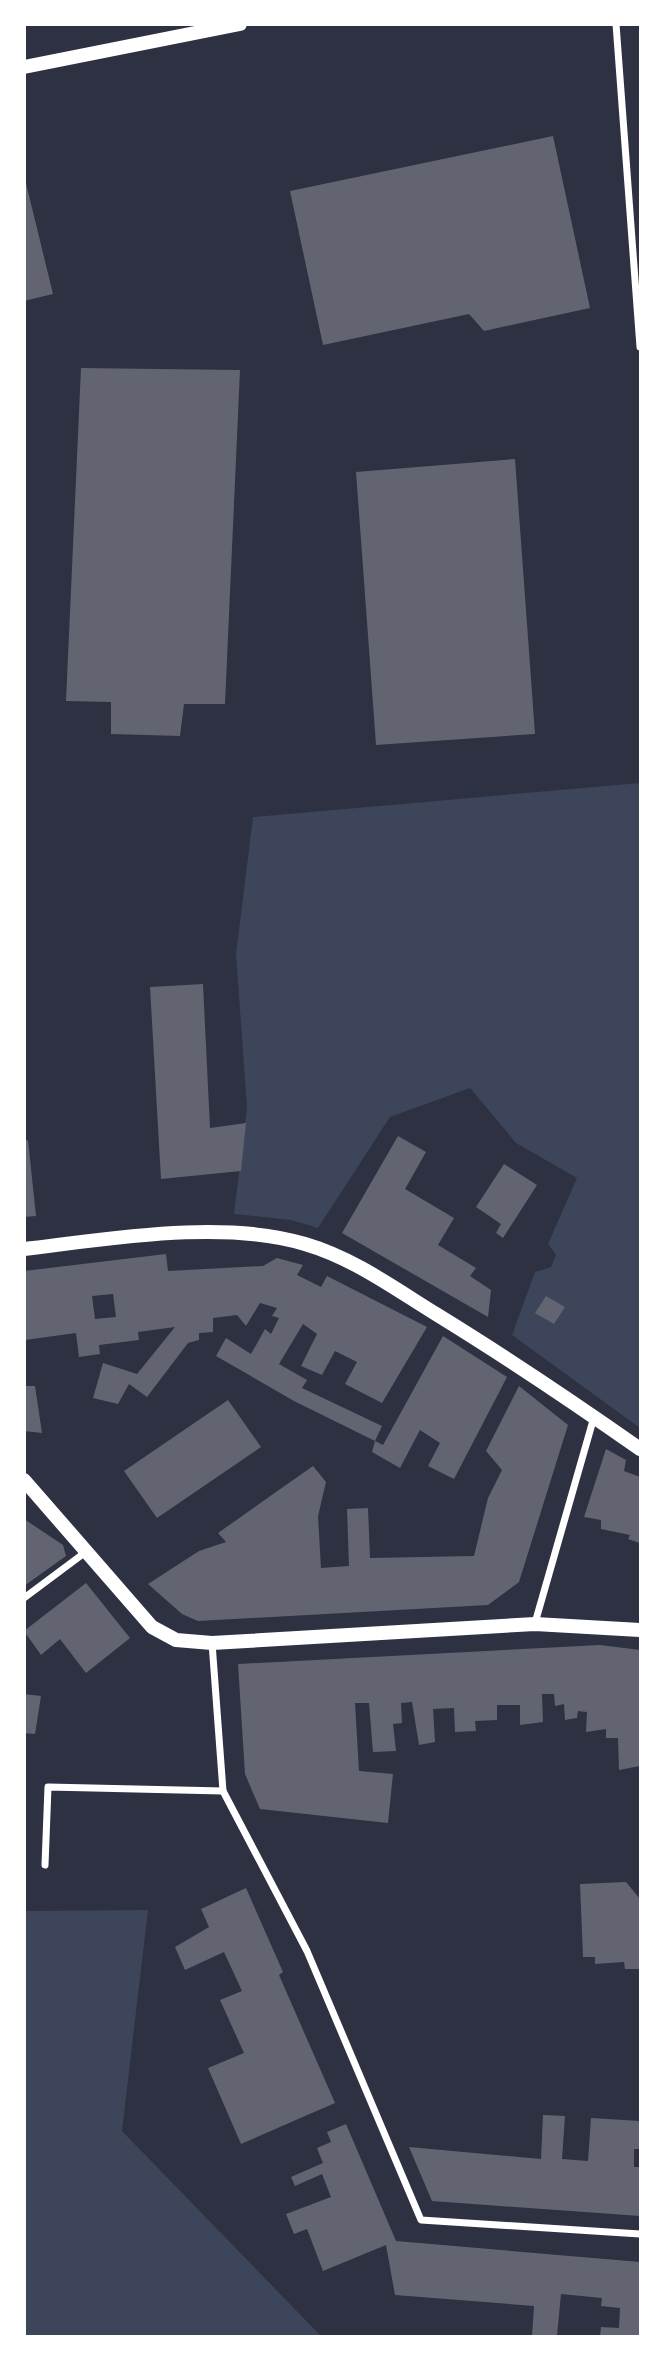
<svg xmlns="http://www.w3.org/2000/svg" width="665" height="2361" font-family="Rubik,sans-serif">
	<style>
		.green { fill: #3c4559 }
		.building { fill: #626471; fill-rule: evenodd }
		.lines { fill: none; stroke-linecap: round; stroke-linejoin: round }
		.minor { stroke: #fff; stroke-width: 7 }
		.secondary { stroke: #fff; stroke-width: 14 }
	</style>
	<rect width="100%" height="100%" fill="#2d3142"/>
	<g class="green">
		<polygon points="640,783 640,1428 512,1335 535,1272 551,1267 556,1255 548,1244 577,1178 516,1143 470,1088 390,1117 318,1228 291,1220 234,1214 247,1108 236,954 253,817"/>
		<polygon points="148,1910 122,2131 321,2336 25,2336 25,1911"/>
	</g>
	<g class="building">
		<polygon points="553,136 590,308 484,331 469,314 323,345 290,191"/>
		<polygon points="24,175 53,294 24,301"/>
		<polygon points="81,368 240,370 225,704 184,704 180,736 111,734 111,702 66,701"/>
		<polygon points="515,459 535,734 376,745 356,472"/>
		<polygon points="203,984 210,1128 246,1123 241,1171 161,1179 150,987"/>
		<polygon points="398,1136 426,1152 405,1189 454,1218 438,1245 476,1268 470,1276 491,1290 488,1317 342,1233"/>
		<polygon points="28,1140 36,1216 24,1217 24,1141"/>
		<polygon points="504,1164 537,1185 503,1238 496,1233 501,1224 476,1207"/>
		<path d="M 166,1254 L 168,1271 L 263,1266 L 277,1258 L 303,1265 L 297,1275 L 321,1287 L 327,1276 L 427,1327 L 382,1403 L 345,1384 L 357,1362 L 335,1351 L 322,1375 L 301,1366 L 317,1334 L 303,1324 L 279,1364 L 307,1380 L 302,1388 L 382,1426 L 375,1441 L 294,1401 L 216,1356 L 226,1338 L 251,1354 L 265,1329 L 271,1334 L 279,1318 L 272,1316 L 277,1308 L 260,1303 L 246,1326 L 237,1315 L 213,1318 L 213,1332 L 199,1333 L 199,1340 L 188,1343 L 147,1397 L 129,1384 L 118,1404 L 93,1398 L 103,1363 L 137,1374 L 175,1327 L 138,1332 L 139,1340 L 99,1345 L 100,1354 L 79,1357 L 76,1333 L 25,1340 L 24,1271 ZM 113,1294 L 116,1317 L 95,1319 L 92,1296 Z"/>
		<polygon points="546,1296 565,1307 554,1324 535,1313"/>
		<polygon points="443,1336 507,1377 454,1479 428,1466 440,1443 420,1430 400,1468 372,1452 375,1441 383,1445"/>
		<polygon points="24,1386 35,1386 42,1433 24,1431"/>
		<polygon points="519,1386 568,1425 519,1582 488,1605 198,1621 182,1614 148,1584 199,1551 226,1542 218,1533 313,1466 326,1482 318,1516 321,1568 349,1566 347,1509 368,1508 370,1558 474,1556 488,1498 502,1470 486,1451"/>
		<polygon points="228,1400 261,1447 157,1518 124,1471"/>
		<polygon points="606,1449 626,1460 624,1471 640,1477 640,1543 628,1539 630,1535 601,1529 601,1520 584,1517"/>
		<polygon points="24,1519 63,1545 66,1556 24,1586"/>
		<polygon points="86,1583 130,1638 86,1673 60,1639 41,1655 24,1631"/>
		<polygon points="600,1645 640,1650 640,1766 619,1770 618,1738 606,1738 606,1729 586,1732 587,1712 578,1711 577,1718 565,1720 564,1704 555,1706 554,1694 542,1694 543,1722 520,1725 520,1705 497,1705 497,1720 475,1721 476,1731 455,1732 454,1708 433,1709 435,1742 419,1745 412,1702 401,1703 402,1723 393,1724 396,1751 373,1752 369,1703 355,1703 359,1771 393,1774 388,1823 260,1809 245,1774 238,1664"/>
		<polygon points="24,1694 41,1696 35,1734 24,1733"/>
		<polygon points="626,1882 640,1899 640,1969 625,1969 624,1962 595,1964 595,1957 583,1957 580,1884"/>
		<polygon points="246,1888 283,1972 279,1975 335,2103 241,2144 208,2068 244,2053 220,2000 242,1991 224,1952 185,1970 175,1947 209,1927 201,1909"/>
		<polygon points="543,2115 565,2116 562,2159 588,2161 591,2118 640,2121 640,2149 634,2149 634,2167 640,2167 640,2216 432,2201 409,2147 541,2159"/>
		<polygon points="346,2124 396,2241 640,2262 640,2336 600,2336 601,2327 619,2328 620,2308 601,2306 602,2298 561,2294 557,2336 532,2336 534,2306 395,2295 386,2245 323,2271 307,2229 294,2234 286,2214 331,2197 322,2174 295,2186 291,2177 323,2163 317,2148 331,2142 327,2132"/>
	</g>
	<g class="lines">
		<g class="minor">
			<polyline points="616,24 640,347"/>
			<polyline points="24,1598 87,1551"/>
			<polyline points="535,1623 594,1417"/>
			<polyline points="212,1643 223,1791 307,1951 421,2220 640,2234"/>
			<polyline points="45,1865 48,1787 223,1791"/>
		</g>
		<g class="secondary">
			<polyline points="24,67 240,24"/>
			<path d="M 24,1249 C 109,1239 223,1219 305,1244 C 353,1258 394,1288 436,1314 C 506,1357 573,1402 640,1449"/>
			<polyline points="24,1480 152,1627 176,1640 212,1643 535,1624 640,1630"/>
		</g>
	</g>
	<rect width="665" height="2361" fill="none" stroke="#ffffff" stroke-width="52"/>
</svg>
